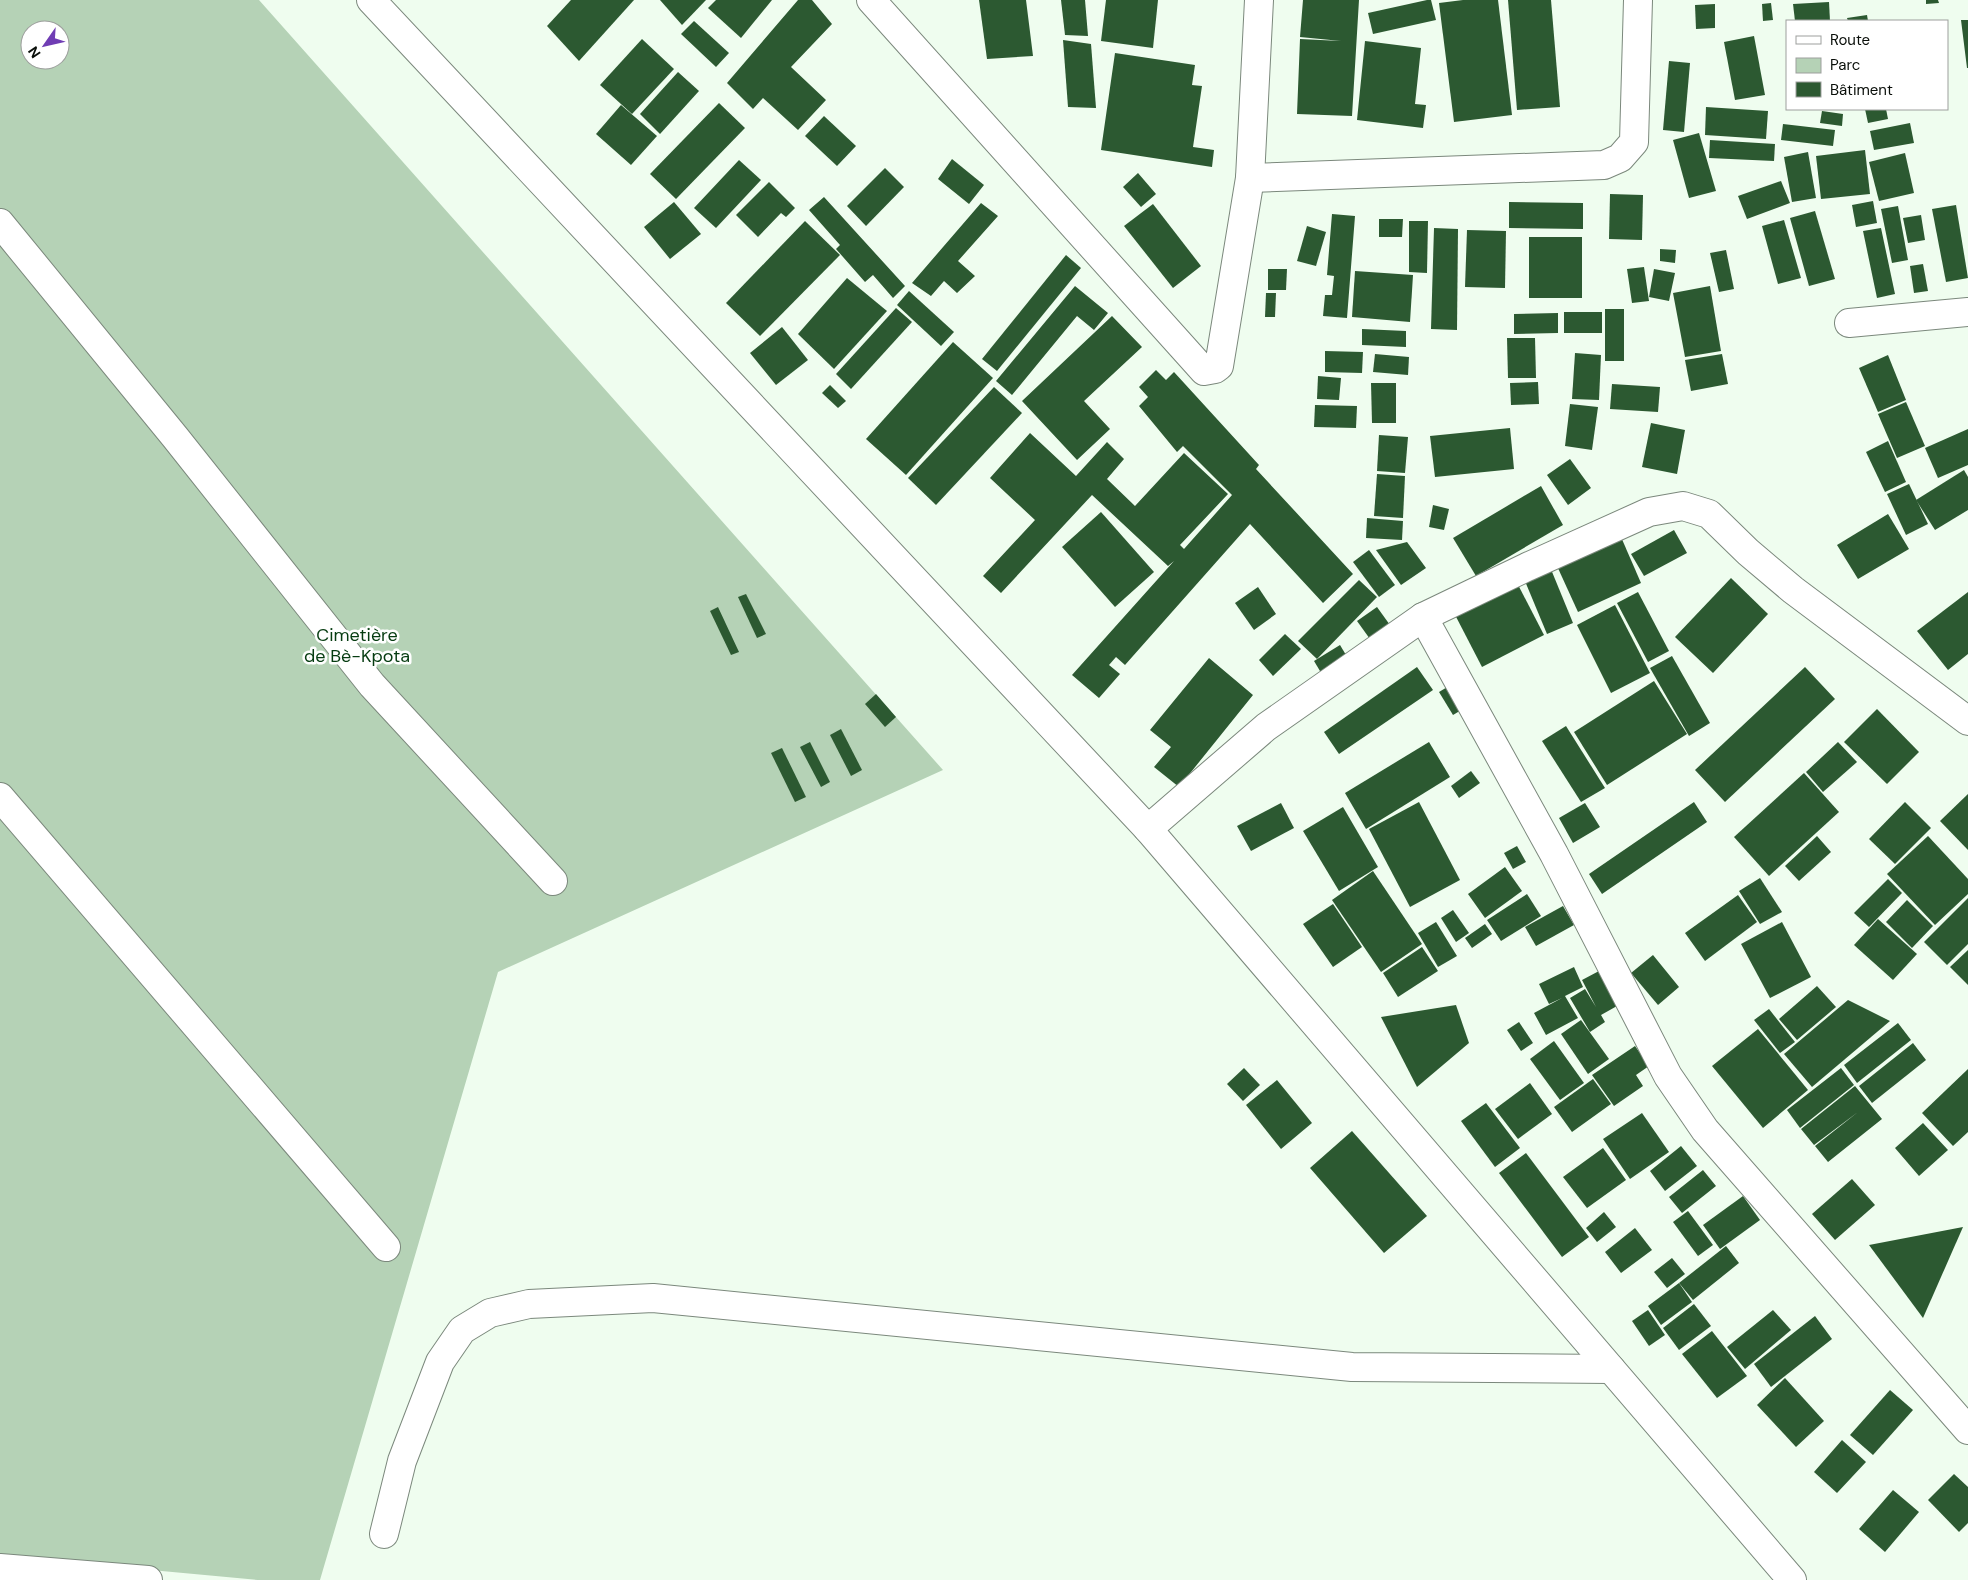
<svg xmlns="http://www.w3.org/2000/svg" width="1968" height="1580" font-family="'DM Sans',sans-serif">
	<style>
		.green { fill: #b5d2b6; fill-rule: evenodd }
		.building { fill: #2c5931 }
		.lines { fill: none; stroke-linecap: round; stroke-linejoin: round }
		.minor-casing { stroke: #7b887c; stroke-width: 30 }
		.minor { stroke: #fff; stroke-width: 28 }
		.labels { text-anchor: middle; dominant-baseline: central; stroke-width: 5; stroke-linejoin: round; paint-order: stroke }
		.park-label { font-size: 18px; fill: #063c11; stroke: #fff }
	</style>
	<rect width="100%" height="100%" fill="#effdef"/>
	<path class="green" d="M 0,0 L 259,0 L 943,770 L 498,972 L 320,1580 L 258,1580 L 0,1556 ZM 30,30 L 60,30 L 60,60 L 30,60 Z"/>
	<g class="building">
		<polygon points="571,0 634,0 579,61 547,26"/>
		<polygon points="660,0 706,0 682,25"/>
		<polygon points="716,0 772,0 741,38 708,8"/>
		<polygon points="798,0 812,0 832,24 791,67 826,100 798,130 763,98 753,109 727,83"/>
		<polygon points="979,0 1026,0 1033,56 987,59"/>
		<polygon points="1061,0 1085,0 1088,36 1065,35"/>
		<polygon points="1106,0 1158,0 1153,48 1101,41"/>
		<polygon points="1303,0 1359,0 1352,116 1297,114 1300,39 1341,41 1300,37"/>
		<polygon points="1427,0 1431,0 1436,20 1373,34 1368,13"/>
		<polygon points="1463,0 1498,0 1512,115 1454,122 1439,3"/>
		<polygon points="1508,0 1551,0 1560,107 1517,110"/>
		<polygon points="1926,0 1938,0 1939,3 1926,4"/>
		<polygon points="1829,2 1830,21 1795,21 1793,4"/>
		<polygon points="1771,3 1773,20 1763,21 1762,4"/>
		<polygon points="1715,4 1715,28 1696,29 1695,5"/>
		<polygon points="1867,15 1868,21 1848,21 1847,18"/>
		<polygon points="1961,20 1968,20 1968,68 1967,68"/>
		<polygon points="694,21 729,53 716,67 681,34"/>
		<polygon points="1754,36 1765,95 1735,100 1724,42"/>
		<polygon points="642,39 674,69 632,114 600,85"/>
		<polygon points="1063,40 1091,44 1096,108 1068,107"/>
		<polygon points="1365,41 1421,48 1415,104 1426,105 1423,128 1357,120"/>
		<polygon points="1115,53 1195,65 1192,85 1202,86 1193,147 1214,150 1212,167 1101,150"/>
		<polygon points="1669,61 1690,63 1684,132 1663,130"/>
		<polygon points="678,72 699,91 660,134 640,114"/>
		<polygon points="719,103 745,128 676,199 650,174"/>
		<polygon points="621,105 657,136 631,165 596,134"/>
		<polygon points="1706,107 1768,111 1766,139 1705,135"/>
		<polygon points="1865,109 1886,109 1888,119 1868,123"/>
		<polygon points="1822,111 1843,114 1842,126 1820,123"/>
		<polygon points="824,116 856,146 837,166 805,136"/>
		<polygon points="1910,123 1914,143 1874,150 1870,131"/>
		<polygon points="1783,124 1835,130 1833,146 1781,140"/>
		<polygon points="1699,133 1716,191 1689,198 1673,140"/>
		<polygon points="1710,140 1775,144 1774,161 1709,158"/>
		<polygon points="1865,150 1870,194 1821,199 1816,156"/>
		<polygon points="1808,152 1816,198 1792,202 1784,157"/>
		<polygon points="1905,153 1914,193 1879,201 1869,162"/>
		<polygon points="952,159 984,185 969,204 938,179"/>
		<polygon points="739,160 761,180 716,228 694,208"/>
		<polygon points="885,168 904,187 866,226 847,206"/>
		<polygon points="1138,173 1156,194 1141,207 1123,187"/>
		<polygon points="1781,181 1790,203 1747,219 1738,196"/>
		<polygon points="769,182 795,208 786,217 781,213 758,237 736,215"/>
		<polygon points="1610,194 1643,195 1642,240 1609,239"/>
		<polygon points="824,197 905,286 893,298 873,275 865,282 836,249 840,245 809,210"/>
		<polygon points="1873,201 1877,223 1856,227 1852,205"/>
		<polygon points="674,202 701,234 670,259 644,227"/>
		<polygon points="1509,202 1583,203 1583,229 1509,228"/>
		<polygon points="981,203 998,216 958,261 975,276 957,293 944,281 931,296 912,283"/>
		<polygon points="1153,204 1201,266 1173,288 1124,226"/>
		<polygon points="1956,205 1968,278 1946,282 1932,209"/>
		<polygon points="1898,206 1908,260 1892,263 1881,209"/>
		<polygon points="1815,211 1835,279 1809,286 1790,218"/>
		<polygon points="1332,214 1355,216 1347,318 1323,316 1325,295 1332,295 1334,276 1327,275"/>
		<polygon points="1921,215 1925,240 1908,243 1903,218"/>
		<polygon points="1379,219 1403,219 1402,237 1379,237"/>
		<polygon points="1784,220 1801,278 1778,284 1762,226"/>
		<polygon points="805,221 840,255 760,336 726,303"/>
		<polygon points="1409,221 1428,221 1427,273 1409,272"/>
		<polygon points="1307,226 1326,232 1316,266 1297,261"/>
		<polygon points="1434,228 1458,229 1457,330 1431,329"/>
		<polygon points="1881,228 1895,294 1877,298 1863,231"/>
		<polygon points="1467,230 1506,231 1505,288 1465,287"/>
		<rect x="1529" y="237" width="53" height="61"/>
		<polygon points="1660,249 1676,250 1675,263 1660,261"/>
		<polygon points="1726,250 1734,289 1719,292 1710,253"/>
		<polygon points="1066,255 1081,268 997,371 982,359"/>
		<polygon points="1923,264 1928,291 1914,293 1910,266"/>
		<polygon points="1644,267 1649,301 1632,303 1627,269"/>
		<polygon points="1268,269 1287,269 1286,290 1268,290"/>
		<polygon points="1654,269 1675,273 1669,301 1649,297"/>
		<polygon points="1355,271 1413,275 1410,322 1352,317"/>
		<polygon points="847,278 887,311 834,369 798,334"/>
		<polygon points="1075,286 1108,313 1094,330 1077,316 1012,395 996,381"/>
		<polygon points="1710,286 1721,351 1685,357 1673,293"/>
		<polygon points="909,291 954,332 941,346 897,305"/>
		<polygon points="1266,293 1276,293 1275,317 1265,317"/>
		<polygon points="896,308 912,322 851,389 836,374"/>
		<rect x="1605" y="309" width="19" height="52"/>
		<rect x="1564" y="312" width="38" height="21"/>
		<polygon points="1558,313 1558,333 1514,334 1514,314"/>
		<polygon points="1112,316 1142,347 1084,401 1110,429 1077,460 1022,401"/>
		<polygon points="782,327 808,360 776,385 750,353"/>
		<polygon points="1362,329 1406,331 1406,347 1362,345"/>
		<polygon points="1507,338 1535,338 1536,378 1508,378"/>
		<polygon points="953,342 993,378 906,475 866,439"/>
		<polygon points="1325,351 1363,352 1362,373 1325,372"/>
		<polygon points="1575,353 1601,355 1599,400 1572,399"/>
		<polygon points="1375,354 1409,357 1408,375 1373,372"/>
		<polygon points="1722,354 1728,384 1691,391 1685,360"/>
		<polygon points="1888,355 1906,400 1878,412 1859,368"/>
		<polygon points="1156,370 1166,380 1174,372 1259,465 1256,469 1353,574 1323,603 1250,524 1125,665 1116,657 1109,665 1120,674 1099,698 1072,675 1174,561 1168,566 1092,495 1001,593 983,576 1035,520 990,478 1030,433 1076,476 1107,442 1124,459 1107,479 1135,506 1184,453 1228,494 1180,545 1184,549 1232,495 1183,446 1177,452 1139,406 1148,397 1139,387"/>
		<polygon points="1318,376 1341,378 1339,400 1317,399"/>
		<polygon points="1538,382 1539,404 1511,405 1510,383"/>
		<polygon points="1371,383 1396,383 1396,423 1372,423"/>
		<polygon points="1612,384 1660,387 1658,412 1610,409"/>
		<polygon points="830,385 846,401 838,408 822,393"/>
		<polygon points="994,387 1022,413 936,505 908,478"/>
		<polygon points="1906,402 1925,446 1897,458 1878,414"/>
		<polygon points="1570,404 1598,407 1592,450 1565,446"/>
		<polygon points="1315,405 1357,406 1356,428 1314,427"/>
		<polygon points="1651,423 1685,430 1677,474 1642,467"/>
		<polygon points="1510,428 1514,469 1435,477 1430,436"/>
		<polygon points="1968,429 1968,465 1938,478 1925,448"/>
		<polygon points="1379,435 1408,437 1405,473 1377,471"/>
		<polygon points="1888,441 1906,482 1885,492 1866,452"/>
		<polygon points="1570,459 1591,488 1568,505 1547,475"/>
		<polygon points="1964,470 1968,477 1968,510 1935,530 1916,500"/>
		<polygon points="1377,474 1405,476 1403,518 1374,516"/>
		<polygon points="1909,484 1928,524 1906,535 1887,494"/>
		<polygon points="1541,486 1563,525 1476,576 1453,538"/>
		<polygon points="1433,505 1449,509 1444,530 1429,527"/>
		<polygon points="1101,512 1154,572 1115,607 1062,547"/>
		<polygon points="1888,514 1909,549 1858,579 1837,545"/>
		<polygon points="1367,518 1403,521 1402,540 1366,538"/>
		<polygon points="1674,530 1687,553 1644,576 1631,554"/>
		<polygon points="1621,537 1641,583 1578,612 1557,566"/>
		<polygon points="1407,542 1426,568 1401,585 1376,550"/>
		<polygon points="1369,550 1395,585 1379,597 1353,562"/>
		<polygon points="1548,562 1573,623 1547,634 1522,574"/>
		<polygon points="1514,577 1544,635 1482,667 1452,609"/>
		<polygon points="1731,578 1768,614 1713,673 1675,637"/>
		<polygon points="1359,580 1377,597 1317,659 1298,641"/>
		<polygon points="1258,587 1276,614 1254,630 1235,603"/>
		<polygon points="1638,592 1669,651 1648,662 1617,603"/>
		<polygon points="1968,592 1968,654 1948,670 1917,631"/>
		<polygon points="746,594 766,634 757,638 738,597"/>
		<polygon points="1615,605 1650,673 1611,693 1577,625"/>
		<polygon points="718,607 739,652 731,655 710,611"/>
		<polygon points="1377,607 1395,632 1375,646 1357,621"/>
		<polygon points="1285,634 1301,649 1273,676 1259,660"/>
		<polygon points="1340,645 1349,660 1323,676 1314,661"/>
		<polygon points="1672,656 1710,723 1689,736 1650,668"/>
		<polygon points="1209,658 1253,695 1179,787 1154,767 1171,747 1150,730"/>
		<polygon points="1417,667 1433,690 1339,754 1324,732"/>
		<polygon points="1805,667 1835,699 1725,802 1695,770"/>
		<polygon points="1654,681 1687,734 1607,785 1574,732"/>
		<polygon points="1449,686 1463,709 1453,715 1439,692"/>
		<polygon points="876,694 896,717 885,727 865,704"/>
		<polygon points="1877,709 1919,752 1887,784 1844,742"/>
		<polygon points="1566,726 1605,788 1581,802 1542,741"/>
		<polygon points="841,729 862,770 851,776 830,735"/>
		<polygon points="810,742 830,782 821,787 800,747"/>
		<polygon points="1429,742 1450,777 1366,829 1345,793"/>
		<polygon points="1838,742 1857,762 1823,792 1806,772"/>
		<polygon points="782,748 806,797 795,802 771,753"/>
		<polygon points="1471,771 1480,783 1459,798 1451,786"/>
		<polygon points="1804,773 1839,812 1769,876 1734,837"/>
		<polygon points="1968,794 1968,850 1940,821"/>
		<polygon points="1419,802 1460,880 1410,907 1369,829"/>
		<polygon points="1694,802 1707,822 1602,894 1589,874"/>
		<polygon points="1905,802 1931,828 1895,864 1869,839"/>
		<polygon points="1281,803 1294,828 1251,851 1237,826"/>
		<polygon points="1585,803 1600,827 1573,843 1559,818"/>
		<polygon points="1343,807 1378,867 1339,891 1303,831"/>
		<polygon points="1817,836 1831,852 1799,881 1785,866"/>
		<polygon points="1928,836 1968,879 1968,894 1935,925 1887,874"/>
		<polygon points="1517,846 1526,862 1513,869 1504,853"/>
		<polygon points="1505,867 1522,891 1485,918 1468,894"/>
		<polygon points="1373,871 1422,944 1381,972 1332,900"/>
		<polygon points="1760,878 1782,912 1760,924 1739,891"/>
		<polygon points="1888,879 1902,893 1869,927 1854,913"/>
		<polygon points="1527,894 1541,916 1501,941 1487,920"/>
		<polygon points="1738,895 1757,922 1705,961 1685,933"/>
		<polygon points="1968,898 1968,944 1947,965 1924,942"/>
		<polygon points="1907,900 1933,926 1912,948 1886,922"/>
		<polygon points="1333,904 1362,947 1333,967 1303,924"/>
		<polygon points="1563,906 1574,925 1536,946 1525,927"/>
		<polygon points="1453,910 1469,933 1456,942 1441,918"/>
		<polygon points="1878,919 1917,954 1893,980 1854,945"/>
		<polygon points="1436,922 1457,956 1438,967 1418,933"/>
		<polygon points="1782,922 1811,977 1770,998 1741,944"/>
		<polygon points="1485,924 1492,934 1472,948 1465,938"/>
		<polygon points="1422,947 1438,971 1398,997 1383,973"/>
		<polygon points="1968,950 1968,985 1950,967"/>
		<polygon points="1653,955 1679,987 1658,1005 1631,973"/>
		<polygon points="1574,967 1583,987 1565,996 1578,1018 1546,1035 1534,1013 1562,998 1549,1004 1539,984"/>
		<polygon points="1599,971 1617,1006 1601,1015 1605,1022 1590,1032 1570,998 1585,989 1596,1007 1582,980"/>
		<polygon points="1817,986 1836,1007 1797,1040 1779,1019"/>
		<polygon points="1848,1000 1890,1021 1812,1087 1784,1054"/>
		<polygon points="1456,1005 1469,1043 1417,1087 1381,1017"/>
		<polygon points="1769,1009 1795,1042 1780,1053 1754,1020"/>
		<polygon points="1581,1020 1609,1059 1588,1074 1561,1034"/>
		<polygon points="1519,1022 1533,1043 1521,1051 1507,1030"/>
		<polygon points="1898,1023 1911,1040 1857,1083 1844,1065"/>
		<polygon points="1758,1029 1808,1090 1763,1128 1712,1066"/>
		<polygon points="1554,1041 1584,1083 1560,1100 1530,1059"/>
		<polygon points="1913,1043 1926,1060 1872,1103 1859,1086"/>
		<polygon points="1635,1046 1649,1066 1636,1075 1643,1086 1614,1106 1592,1075"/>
		<polygon points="1244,1068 1260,1085 1243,1101 1227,1084"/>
		<polygon points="1841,1068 1854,1085 1800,1128 1787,1110"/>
		<polygon points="1968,1069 1968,1132 1953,1146 1922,1113"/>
		<polygon points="1593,1079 1611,1104 1572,1132 1554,1107"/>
		<polygon points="1277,1080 1312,1123 1281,1149 1246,1105"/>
		<polygon points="1530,1083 1552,1114 1518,1139 1495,1109"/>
		<polygon points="1855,1086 1882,1119 1828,1162 1815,1146 1858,1112 1814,1145 1801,1129"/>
		<polygon points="1486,1103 1520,1148 1495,1167 1461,1121"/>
		<polygon points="1642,1113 1669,1152 1630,1179 1603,1139"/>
		<polygon points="1923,1123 1948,1150 1919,1176 1895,1148"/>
		<polygon points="1352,1131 1427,1216 1384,1253 1310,1168"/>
		<polygon points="1681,1146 1697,1166 1665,1191 1650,1171"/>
		<polygon points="1603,1148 1626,1180 1587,1208 1563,1177"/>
		<polygon points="1526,1153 1589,1237 1562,1257 1499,1173"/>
		<polygon points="1703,1170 1716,1186 1682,1213 1669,1197"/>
		<polygon points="1852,1179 1875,1205 1835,1240 1812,1214"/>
		<polygon points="1743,1196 1760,1220 1720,1249 1703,1225"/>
		<polygon points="1688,1211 1713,1245 1698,1256 1673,1222"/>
		<polygon points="1604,1212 1616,1227 1597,1242 1586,1228"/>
		<polygon points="1963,1227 1923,1318 1869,1245"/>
		<polygon points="1635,1228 1652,1250 1621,1273 1605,1252"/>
		<polygon points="1726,1246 1739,1263 1693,1300 1679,1283"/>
		<polygon points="1672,1258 1685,1274 1667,1288 1654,1272"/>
		<polygon points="1679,1283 1692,1302 1661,1325 1648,1306"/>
		<polygon points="1694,1304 1711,1326 1679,1350 1663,1328"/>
		<polygon points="1648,1310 1665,1335 1649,1346 1632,1321"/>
		<polygon points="1773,1310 1791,1330 1745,1369 1727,1347"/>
		<polygon points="1815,1316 1832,1339 1771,1387 1754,1364"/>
		<polygon points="1712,1331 1747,1376 1717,1398 1682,1354"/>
		<polygon points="1785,1378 1824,1421 1796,1447 1757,1405"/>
		<polygon points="1890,1390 1913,1410 1873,1455 1850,1435"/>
		<polygon points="1842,1440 1866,1462 1837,1493 1814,1472"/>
		<polygon points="1954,1474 1968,1487 1968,1523 1959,1532 1928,1500"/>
		<polygon points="1893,1490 1919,1512 1885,1552 1859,1529"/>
	</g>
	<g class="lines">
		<g class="minor-casing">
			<g id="minor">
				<polyline points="371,0 1148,829 1792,1580"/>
				<polyline points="871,0 1204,371 1215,369 1219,366 1250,178 1259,0"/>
				<polyline points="1250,178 1604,165 1620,158 1634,142 1638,0"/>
				<polyline points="0,223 175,437 372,685 553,881"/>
				<polyline points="1849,323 1968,312"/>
				<polyline points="1423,617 1554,854 1668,1076 1705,1130 1968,1430"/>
				<polyline points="0,797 386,1247"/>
				<polyline points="1148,829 1266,727 1423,617 1527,567 1649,512 1683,506 1709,514 1748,552 1793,590 1968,721"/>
				<polyline points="384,1534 402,1461 440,1362 462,1330 490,1313 529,1304 653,1298 1352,1367 1611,1369"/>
				<polyline points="0,1568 148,1580"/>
			</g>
		</g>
		<use href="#minor" class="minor"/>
	</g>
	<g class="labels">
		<g class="park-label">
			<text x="357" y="635">Cimetière<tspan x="357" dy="21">de Bè-Kpota</tspan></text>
		</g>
	</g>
	<rect x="1786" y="20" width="162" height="90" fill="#ffffff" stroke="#9d9f9d"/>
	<rect x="1796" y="36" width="25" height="8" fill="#ffffff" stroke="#9d9f9d"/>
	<text x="1830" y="45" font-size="15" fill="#090e09">Route</text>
	<rect x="1796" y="58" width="25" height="15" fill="#b5d2b6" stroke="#9d9f9d"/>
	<text x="1830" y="70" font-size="15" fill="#090e09">Parc</text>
	<rect x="1796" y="82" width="25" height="15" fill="#2c5931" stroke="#9d9f9d"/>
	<text x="1830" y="95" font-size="15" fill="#090e09">Bâtiment</text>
	<g transform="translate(45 45) rotate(236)"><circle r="24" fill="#ffffff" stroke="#9d9f9d"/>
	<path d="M0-4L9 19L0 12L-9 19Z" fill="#703db4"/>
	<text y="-8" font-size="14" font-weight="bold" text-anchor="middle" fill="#090e09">N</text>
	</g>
</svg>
